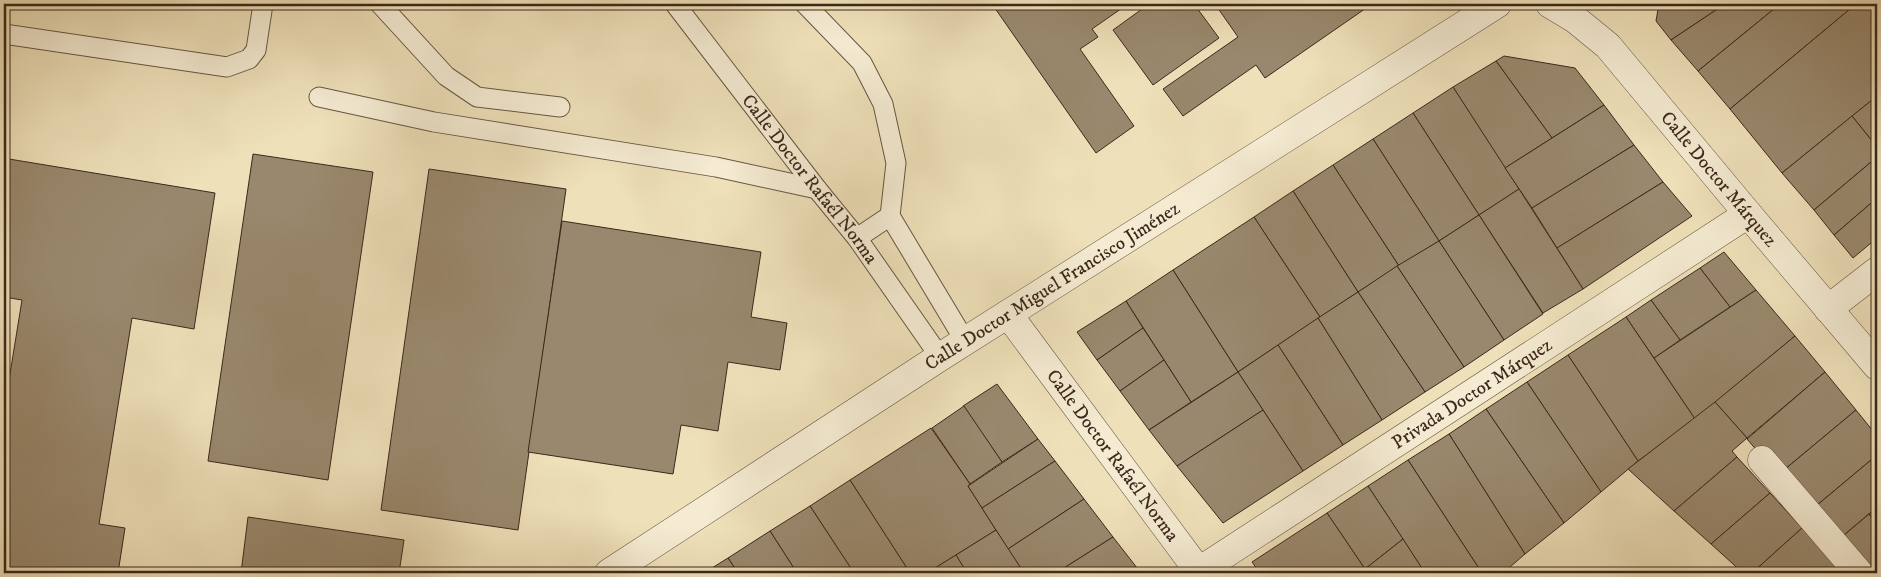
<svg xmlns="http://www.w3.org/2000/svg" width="1881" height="577" font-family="'IM FELL DW Pica',serif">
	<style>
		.building { fill: #99886d; stroke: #3c281b }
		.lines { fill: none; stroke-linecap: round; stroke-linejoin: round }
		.lane-casing { stroke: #685642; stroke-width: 21 }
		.street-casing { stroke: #685642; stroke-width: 29 }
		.lane { stroke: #f4ebd2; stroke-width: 19 }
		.street { stroke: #f4ebd2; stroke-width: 28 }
		.labels { text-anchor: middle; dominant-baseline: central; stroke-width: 5; stroke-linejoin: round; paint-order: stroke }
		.street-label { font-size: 19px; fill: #3c281b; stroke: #f4ebd2 }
	</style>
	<rect width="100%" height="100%" fill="#eee0b9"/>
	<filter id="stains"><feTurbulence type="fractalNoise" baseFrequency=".004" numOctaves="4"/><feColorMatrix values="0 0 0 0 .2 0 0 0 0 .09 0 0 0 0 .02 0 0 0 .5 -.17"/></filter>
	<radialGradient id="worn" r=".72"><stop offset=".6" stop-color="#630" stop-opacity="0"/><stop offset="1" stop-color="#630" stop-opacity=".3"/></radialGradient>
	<g class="building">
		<polygon points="992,4 1128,4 1092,29 1098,37 1080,49 1134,126 1096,153"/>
		<polygon points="1149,4 1194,4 1219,38 1153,85 1113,30"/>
		<polygon points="1215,4 1372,4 1265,78 1256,65 1183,116 1163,89 1238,37"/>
		<polygon points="1659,4 1725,4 1671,40 1656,21"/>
		<polygon points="1725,4 1780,4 1698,71 1671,40"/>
		<polygon points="1780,4 1856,4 1730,109 1698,71"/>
		<polygon points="1856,4 1873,4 1877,9 1877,96 1782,173 1730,109"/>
		<polygon points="1504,56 1575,68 1604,105 1552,138 1496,61"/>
		<polygon points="1496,61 1552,138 1505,168 1453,87"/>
		<polygon points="1453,87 1519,189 1479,215 1413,113"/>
		<polygon points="1877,96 1877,147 1852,116"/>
		<polygon points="1604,105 1634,145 1532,208 1505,168"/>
		<polygon points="1413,113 1479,215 1439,241 1373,139"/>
		<polygon points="1852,116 1877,147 1877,157 1814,210 1782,173"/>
		<polygon points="1373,139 1439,241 1399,266 1333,165"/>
		<polygon points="1634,145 1663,182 1557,248 1532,208"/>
		<polygon points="253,154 373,172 328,480 208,461"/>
		<polygon points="1877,157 1877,198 1834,235 1814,210"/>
		<polygon points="9,159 215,193 194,329 132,318 99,524 125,528 118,573 4,573 4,411 22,300 4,297 4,195"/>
		<polygon points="1333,165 1399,266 1358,292 1293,191"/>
		<polygon points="429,169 566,189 518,530 381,510"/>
		<polygon points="1663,182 1692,216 1583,289 1557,248"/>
		<polygon points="1519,189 1583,289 1543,313 1479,215"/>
		<polygon points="1293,191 1358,292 1320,317 1254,217"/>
		<polygon points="1877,198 1877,238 1853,258 1834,235"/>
		<polygon points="1479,215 1543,314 1504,340 1439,241"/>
		<polygon points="1254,217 1320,317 1238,372 1173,270"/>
		<polygon points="562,221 761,252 751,317 787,323 780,370 728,362 718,431 681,425 673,474 528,452"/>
		<polygon points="1439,241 1504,340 1464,367 1397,266"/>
		<polygon points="1724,252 1756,290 1730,307 1700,268"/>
		<polygon points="1397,266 1464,367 1425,392 1358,292"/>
		<polygon points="1700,268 1730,307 1680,340 1651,300"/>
		<polygon points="1173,270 1238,372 1191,402 1126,301"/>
		<polygon points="1756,290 1795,336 1695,419 1654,358"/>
		<polygon points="1358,292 1425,392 1382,420 1318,318"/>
		<polygon points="1651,300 1680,340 1654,358 1626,317"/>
		<polygon points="1126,301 1143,328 1097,360 1077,332"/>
		<polygon points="1626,317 1695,419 1638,461 1568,355"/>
		<polygon points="1318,318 1382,420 1343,445 1278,345"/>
		<polygon points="1143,328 1164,360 1120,391 1097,360"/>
		<polygon points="1795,336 1825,372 1747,438 1715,402"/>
		<polygon points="1278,345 1343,445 1303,471 1238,372"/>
		<polygon points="1568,355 1638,461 1601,492 1527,382"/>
		<polygon points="1164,360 1191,402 1149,430 1120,391"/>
		<polygon points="1238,372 1263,410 1177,466 1149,430"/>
		<polygon points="1825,372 1856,410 1778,475 1747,439"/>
		<polygon points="1527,382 1601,492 1564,523 1486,409"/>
		<polygon points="997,384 1038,439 1002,462 963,406"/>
		<polygon points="1715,402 1747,438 1732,451 1737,457 1674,511 1628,469"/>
		<polygon points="964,406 1002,462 970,484 932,428"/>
		<polygon points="1486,409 1564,523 1525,554 1449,434"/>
		<polygon points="1263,410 1303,471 1223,523 1177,466"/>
		<polygon points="1856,410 1877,436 1877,455 1810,511 1778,475"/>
		<polygon points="931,428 970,484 968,486 996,530 927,573 910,573 850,480"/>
		<polygon points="1449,434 1525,554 1503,573 1482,573 1408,460"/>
		<polygon points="1038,439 1055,461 982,508 968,486"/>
		<polygon points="1877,455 1877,507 1837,541 1810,511"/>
		<polygon points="1737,457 1770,493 1711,544 1674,511"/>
		<polygon points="1408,460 1482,573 1425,573 1368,486"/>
		<polygon points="1055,461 1084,499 1008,549 982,508"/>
		<polygon points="850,480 910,573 854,573 810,506"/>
		<polygon points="1368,486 1403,539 1365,569 1327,513"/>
		<polygon points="1770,493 1802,528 1752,573 1743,573 1711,544"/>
		<polygon points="1084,499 1113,537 1056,573 1024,573 1008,549"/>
		<polygon points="810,506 854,573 797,573 770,531"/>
		<polygon points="1877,507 1877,526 1869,514"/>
		<polygon points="1327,513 1365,569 1360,573 1260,573 1252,562"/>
		<polygon points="1869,514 1877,526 1877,573 1865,573 1837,541"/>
		<polygon points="248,517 404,540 399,573 241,573"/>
		<polygon points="1802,528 1842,573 1752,573"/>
		<polygon points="996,530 1024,573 967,573 956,555"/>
		<polygon points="770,531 797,573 738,573 728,558"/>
		<polygon points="1113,537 1141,573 1056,573"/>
		<polygon points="1403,539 1425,573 1360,573 1365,569"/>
		<polygon points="956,555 967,573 927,573"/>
		<polygon points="728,558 738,573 704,573"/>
	</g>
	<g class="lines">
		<g class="lane-casing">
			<g id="lane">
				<polyline points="380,4 446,76 477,97 560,107"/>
				<path id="s1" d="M 675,4 L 817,189 L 857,238 L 940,357"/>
				<polyline points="805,4 862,63 883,104 896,163 890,216 965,341"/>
				<polyline points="4,34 227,67 249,59 256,50 263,4"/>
				<polyline points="319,97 434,122 716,167 817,189"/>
				<polyline points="857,238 890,216"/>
			</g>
		</g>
		<g class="street-casing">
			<g id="street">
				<path id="s2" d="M 1550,4 L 1575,19 L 1608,46 L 1748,214 L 1877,366"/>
				<polyline points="1828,309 1877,271"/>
				<path id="s3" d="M 1008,314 L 1200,573"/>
				<polyline points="1762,460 1859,573"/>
				<path id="s4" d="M 609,573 L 940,357 L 1497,4"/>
				<path id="s5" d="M 1196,573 L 1748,214"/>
			</g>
		</g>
		<use href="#lane" class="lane"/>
		<use href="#street" class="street"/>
	</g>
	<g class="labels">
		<g class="street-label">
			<text stroke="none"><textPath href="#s1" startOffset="221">Calle Doctor Rafaél Norma</textPath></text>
			<text stroke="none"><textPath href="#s2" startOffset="245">Calle Doctor Márquez</textPath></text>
			<text stroke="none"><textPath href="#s4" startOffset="528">Calle Doctor Miguel Francisco Jiménez</textPath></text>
			<text stroke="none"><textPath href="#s5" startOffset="329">Privada Doctor Márquez</textPath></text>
			<text stroke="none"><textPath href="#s3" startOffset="176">Calle Doctor Rafaél Norma</textPath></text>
		</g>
	</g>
	<rect width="1881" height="577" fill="none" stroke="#eee0b9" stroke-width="20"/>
	<rect x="5" y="5" width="1871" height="567" fill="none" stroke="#3c281b" stroke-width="2.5"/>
	<rect x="10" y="10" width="1861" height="557" fill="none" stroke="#3c281b"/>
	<rect width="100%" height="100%" filter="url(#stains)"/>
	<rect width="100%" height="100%" fill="url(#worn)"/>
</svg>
